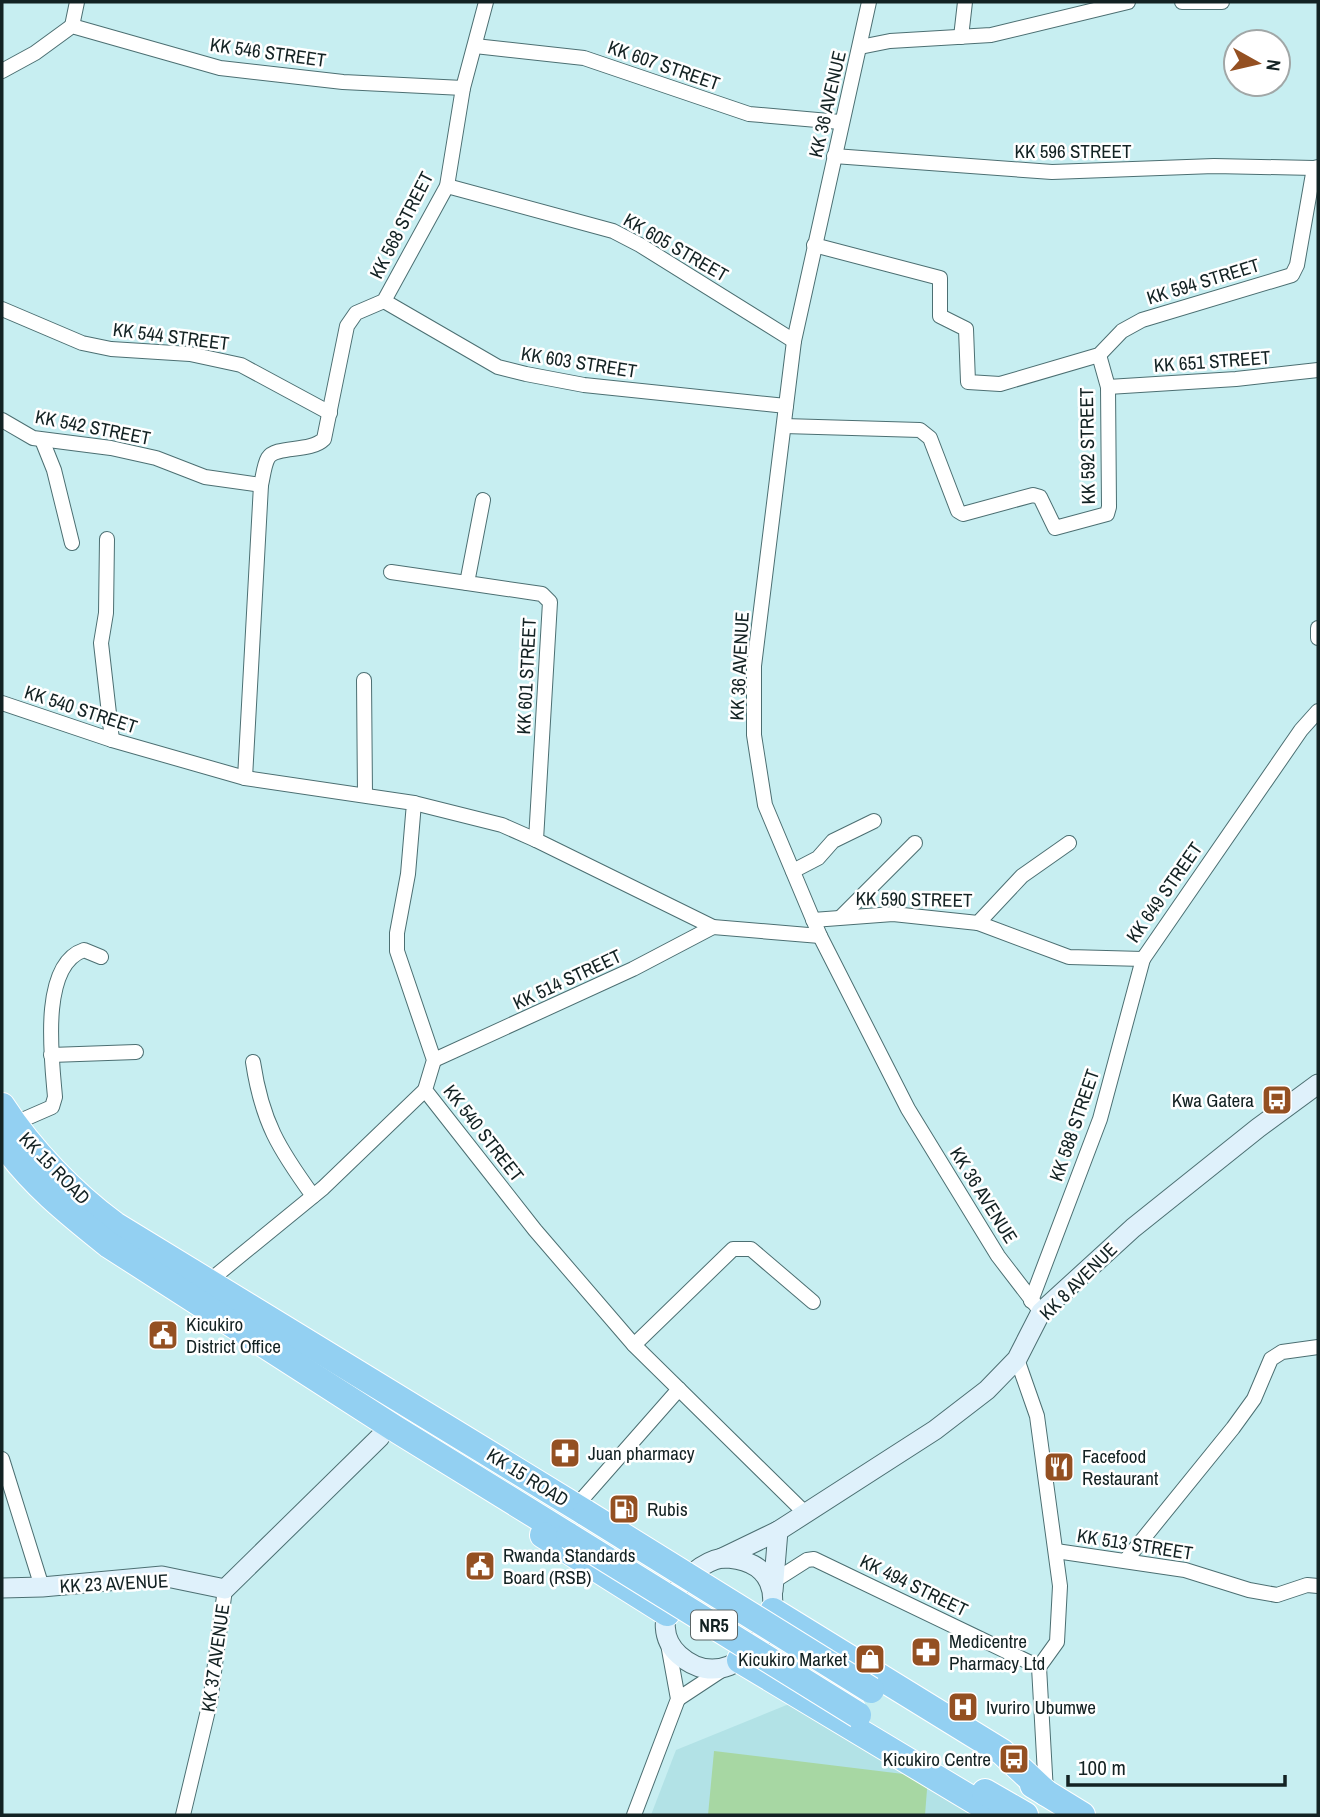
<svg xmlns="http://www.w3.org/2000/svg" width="1320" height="1817" font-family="'Archivo Narrow',sans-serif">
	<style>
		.built { fill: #b2e2e6 }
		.green { fill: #a7d7a3 }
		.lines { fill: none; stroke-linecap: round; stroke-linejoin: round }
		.street-casing { stroke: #4c6f72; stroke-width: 16 }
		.secondary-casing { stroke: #4c6f72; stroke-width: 21 }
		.highway-casing { stroke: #fff; stroke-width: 28 }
		.street { stroke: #fff; stroke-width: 14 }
		.secondary { stroke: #dff1fb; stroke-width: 19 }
		.highway { stroke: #93d0f2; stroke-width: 26 }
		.highway-bridge-casing { stroke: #fff; stroke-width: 28; stroke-linecap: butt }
		.highway-bridge { stroke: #93d0f2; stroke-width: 26 }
		.labels { text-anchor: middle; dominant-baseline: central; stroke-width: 5; stroke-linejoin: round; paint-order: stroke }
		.shield { fill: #fff; stroke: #5a6465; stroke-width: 2 }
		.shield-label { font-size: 18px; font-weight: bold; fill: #132223 }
		.street-label { font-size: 19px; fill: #132223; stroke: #fff }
		.poi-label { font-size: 19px; fill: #132223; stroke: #fff; text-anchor: start }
	</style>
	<rect width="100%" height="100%" fill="#c7eef1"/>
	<polygon class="built" points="794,1702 979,1815 651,1815 676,1750"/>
	<polygon class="green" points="714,1751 928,1777 925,1815 708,1815"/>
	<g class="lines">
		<g class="street-casing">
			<g id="street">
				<polyline points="869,2 794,341 754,666 754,735 765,805 820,936 908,1109 998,1256 1041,1312"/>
				<polyline points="1182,2 1222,2"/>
				<polyline points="72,26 77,2"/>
				<polyline points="961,37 965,2"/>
				<polyline points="475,46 584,58 749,114 840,122"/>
				<polyline points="860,47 890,41 991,35 1128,2"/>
				<polyline points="2,71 35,53 72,26 220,68 343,82 463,88"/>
				<polyline points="834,156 1052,172 1214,166 1314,168"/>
				<polyline points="447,186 613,231 640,245 794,341"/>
				<polyline points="814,245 940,278 940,316 966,329 968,382 1000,384 1099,355 1122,331 1142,320 1292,275 1297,265 1314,168 1318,167"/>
				<polyline points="384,301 498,367 526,374 584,385 786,406"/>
				<polyline points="2,309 82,343 111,349 190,354 241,365 330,413"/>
				<polyline points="1108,387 1236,379 1318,370"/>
				<polyline points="2,420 33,438 111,448 156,458 205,477 261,485"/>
				<polyline points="784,426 920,430 930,438 958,511 963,514 1033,495 1040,497 1055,528 1107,514 1109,507 1108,387 1099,355"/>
				<polyline points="42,440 54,470 72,543"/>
				<polyline points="483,500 467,583 542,594 550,602 536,840 713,927 820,936"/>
				<polyline points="107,539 106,613 101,643 112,740"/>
				<polyline points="391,572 467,583"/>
				<polyline points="1318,628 1318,638"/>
				<polyline points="364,680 365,795"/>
				<polyline points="2,703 112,740 245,778 414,803 408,874 397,933 397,951 434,1060 425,1090 535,1230 634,1345 804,1512"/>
				<path d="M 245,778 L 261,485 C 263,477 264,465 268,458 C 276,445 310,453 324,439 L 347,326 L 356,313 L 384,301 L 447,186 L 463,88 L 486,2"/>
				<polyline points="414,803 502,825 536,840"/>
				<polyline points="793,871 818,858 833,841 874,821"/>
				<polyline points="841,917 915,843"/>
				<polyline points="813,920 893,914 978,923 1022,876 1069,843"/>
				<polyline points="978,923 1069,957 1143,959 1301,730 1318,711"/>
				<polyline points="51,1055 136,1052"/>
				<polyline points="434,1060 633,969 713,927"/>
				<path d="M 253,1062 C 262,1122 279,1149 313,1196"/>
				<path d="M 13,1124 L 52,1107 L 55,1097 C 52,1061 39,965 84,950 L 101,957"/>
				<polyline points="208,1282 323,1188 425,1090"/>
				<polyline points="1031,1301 1100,1119 1143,959"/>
				<polyline points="634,1345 733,1249 751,1249 813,1302"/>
				<polyline points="1017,1359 1037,1416 1060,1586 1057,1642 1039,1667"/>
				<polyline points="2,1459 42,1587"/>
				<polyline points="584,1497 679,1389"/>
				<polyline points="1056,1551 1185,1570 1249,1590 1277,1595 1307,1585 1318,1586"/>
				<polyline points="1126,1560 1233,1428 1254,1399 1271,1359 1282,1352 1318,1347"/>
				<polyline points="774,1581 807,1560 814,1559 1039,1667 1046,1792"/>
				<polyline points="678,1699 722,1670"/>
				<polyline points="183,1815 210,1702 225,1589"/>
				<polyline points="634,1815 678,1699 668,1644"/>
			</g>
		</g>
		<g class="secondary-casing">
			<g id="secondary">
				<polyline points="722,1558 778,1531 935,1430 987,1390 1017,1359 1041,1312 1133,1228 1258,1128 1318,1084"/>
				<path d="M 722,1558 C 827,1559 747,1716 679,1655 C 643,1623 685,1565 722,1558 Z"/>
				<polyline points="2,1588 42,1587 162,1576 225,1589 380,1437"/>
				<polyline points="773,1591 778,1531"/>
			</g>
		</g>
		<g class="highway-casing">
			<g id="highway">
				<path d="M 2,1106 C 31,1151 72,1193 115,1225 L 586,1513"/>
				<path d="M 2,1141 C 31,1183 69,1213 109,1245 L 394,1428 L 569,1536"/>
				<polyline points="543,1535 667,1613"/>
				<polyline points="773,1611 1002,1752 1046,1793"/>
				<polyline points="740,1660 998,1815"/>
				<polyline points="1033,1785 1082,1815"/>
				<polyline points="985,1792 1025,1815"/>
			</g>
		</g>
		<use href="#street" class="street"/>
		<use href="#secondary" class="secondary"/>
		<use href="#highway" class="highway"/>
		<g class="highway-bridge-casing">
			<g id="highway-bridge">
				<polyline points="586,1513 871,1690"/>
				<polyline points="569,1536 858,1715"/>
			</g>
		</g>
		<use href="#highway-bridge" class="highway-bridge"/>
	</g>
	<defs>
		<g id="bus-square" transform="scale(1.575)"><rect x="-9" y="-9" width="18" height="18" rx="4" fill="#945022" stroke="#fff"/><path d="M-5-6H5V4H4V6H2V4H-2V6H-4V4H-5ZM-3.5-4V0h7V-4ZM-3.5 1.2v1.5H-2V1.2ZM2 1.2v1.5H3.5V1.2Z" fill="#fff"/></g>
		<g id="civic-square" transform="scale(1.575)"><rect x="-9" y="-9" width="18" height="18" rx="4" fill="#945022" stroke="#fff"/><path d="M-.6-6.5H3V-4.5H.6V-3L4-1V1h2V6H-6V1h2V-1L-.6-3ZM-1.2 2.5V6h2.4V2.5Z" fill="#fff"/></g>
		<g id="pharmacy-square" transform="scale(1.575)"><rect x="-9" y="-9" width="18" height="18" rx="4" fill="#945022" stroke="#fff"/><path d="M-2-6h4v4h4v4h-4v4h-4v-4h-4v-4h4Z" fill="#fff"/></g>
		<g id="restaurant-square" transform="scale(1.575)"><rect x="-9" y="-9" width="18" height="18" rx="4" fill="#945022" stroke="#fff"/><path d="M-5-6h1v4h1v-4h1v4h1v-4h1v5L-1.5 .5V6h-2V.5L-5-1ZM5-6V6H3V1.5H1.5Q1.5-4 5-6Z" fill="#fff"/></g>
		<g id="fuel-square" transform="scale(1.575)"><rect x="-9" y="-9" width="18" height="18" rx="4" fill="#945022" stroke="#fff"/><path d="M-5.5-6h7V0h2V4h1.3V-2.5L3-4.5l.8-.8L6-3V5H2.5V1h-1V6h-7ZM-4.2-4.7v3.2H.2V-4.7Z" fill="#fff"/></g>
		<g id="shop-square" transform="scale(1.575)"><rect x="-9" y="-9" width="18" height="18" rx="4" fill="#945022" stroke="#fff"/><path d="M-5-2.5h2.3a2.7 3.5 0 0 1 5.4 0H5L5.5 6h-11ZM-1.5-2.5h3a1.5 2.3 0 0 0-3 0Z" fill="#fff"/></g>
		<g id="hospital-square" transform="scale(1.575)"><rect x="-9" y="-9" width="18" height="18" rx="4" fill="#945022" stroke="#fff"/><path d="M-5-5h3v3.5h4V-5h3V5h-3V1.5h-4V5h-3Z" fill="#fff"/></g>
	</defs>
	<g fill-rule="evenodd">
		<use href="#bus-square" x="1277" y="1100"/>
		<use href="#civic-square" x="163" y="1335"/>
		<use href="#pharmacy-square" x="565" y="1453"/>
		<use href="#restaurant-square" x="1059" y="1467"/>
		<use href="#fuel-square" x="624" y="1509"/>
		<use href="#civic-square" x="480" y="1566"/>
		<use href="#pharmacy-square" x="926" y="1652"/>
		<use href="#shop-square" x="870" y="1659"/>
		<use href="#hospital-square" x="963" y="1707"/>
		<use href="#bus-square" x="1014" y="1759"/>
	</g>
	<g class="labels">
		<rect class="shield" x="691" y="1610.5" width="46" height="29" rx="5"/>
		<g class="shield-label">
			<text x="714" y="1625">NR5</text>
		</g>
		<g class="street-label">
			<text transform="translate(268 52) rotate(8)">KK 546 STREET</text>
			<text transform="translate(664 65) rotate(19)">KK 607 STREET</text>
			<text transform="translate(827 104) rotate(-77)">KK 36 AVENUE</text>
			<text x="1073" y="151">KK 596 STREET</text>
			<text transform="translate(401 225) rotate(-63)">KK 568 STREET</text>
			<text transform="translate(676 247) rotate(30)">KK 605 STREET</text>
			<text transform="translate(1203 281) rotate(-17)">KK 594 STREET</text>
			<text transform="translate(171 336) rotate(7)">KK 544 STREET</text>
			<text transform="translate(1212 361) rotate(-4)">KK 651 STREET</text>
			<text transform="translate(579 362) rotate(9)">KK 603 STREET</text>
			<text transform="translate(93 427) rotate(11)">KK 542 STREET</text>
			<text transform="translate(1087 446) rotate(-91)">KK 592 STREET</text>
			<text transform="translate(739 666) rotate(-87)">KK 36 AVENUE</text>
			<text transform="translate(526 676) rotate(-87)">KK 601 STREET</text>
			<text transform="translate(81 709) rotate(18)">KK 540 STREET</text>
			<text transform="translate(1164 892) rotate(-55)">KK 649 STREET</text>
			<text transform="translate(914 899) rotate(1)">KK 590 STREET</text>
			<text transform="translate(567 979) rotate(-25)">KK 514 STREET</text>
			<text transform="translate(1074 1125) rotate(-71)">KK 588 STREET</text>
			<text transform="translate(484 1133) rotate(52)">KK 540 STREET</text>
			<text transform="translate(55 1168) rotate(46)">KK 15 ROAD</text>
			<text transform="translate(984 1195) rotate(58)">KK 36 AVENUE</text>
			<text transform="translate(1078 1281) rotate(-45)">KK 8 AVENUE</text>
			<text transform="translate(528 1477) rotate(32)">KK 15 ROAD</text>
			<text transform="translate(1135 1544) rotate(9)">KK 513 STREET</text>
			<text transform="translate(114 1583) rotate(-3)">KK 23 AVENUE</text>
			<text transform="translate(914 1585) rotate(26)">KK 494 STREET</text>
			<text transform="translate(215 1658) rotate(-82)">KK 37 AVENUE</text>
		</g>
		<g class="poi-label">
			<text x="1254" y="1100" text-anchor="end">Kwa Gatera</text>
			<text x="186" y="1324">Kicukiro<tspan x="186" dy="22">District Office</tspan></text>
			<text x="588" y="1453">Juan pharmacy</text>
			<text x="1082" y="1456">Facefood<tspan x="1082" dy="22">Restaurant</tspan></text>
			<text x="647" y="1509">Rubis</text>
			<text x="503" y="1555">Rwanda Standards<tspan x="503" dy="22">Board (RSB)</tspan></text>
			<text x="949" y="1641">Medicentre<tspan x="949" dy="22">Pharmacy Ltd</tspan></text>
			<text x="847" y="1659" text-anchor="end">Kicukiro Market</text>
			<text x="986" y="1707">Ivuriro Ubumwe</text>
			<text x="991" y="1759" text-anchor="end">Kicukiro Centre</text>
		</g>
	</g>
	<rect width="1320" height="1817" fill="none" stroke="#132223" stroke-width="7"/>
	<g transform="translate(1257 63) rotate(98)"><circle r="33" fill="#ffffff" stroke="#a1a7a7" stroke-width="2"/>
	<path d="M0-5L12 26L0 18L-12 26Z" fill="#945022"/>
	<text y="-10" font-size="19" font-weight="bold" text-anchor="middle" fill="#132223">N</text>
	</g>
	<path d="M1068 1775v10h217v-10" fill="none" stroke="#132223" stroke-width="3.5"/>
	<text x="1078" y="1775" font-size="21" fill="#132223" stroke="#ffffff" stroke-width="5" paint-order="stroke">100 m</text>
</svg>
